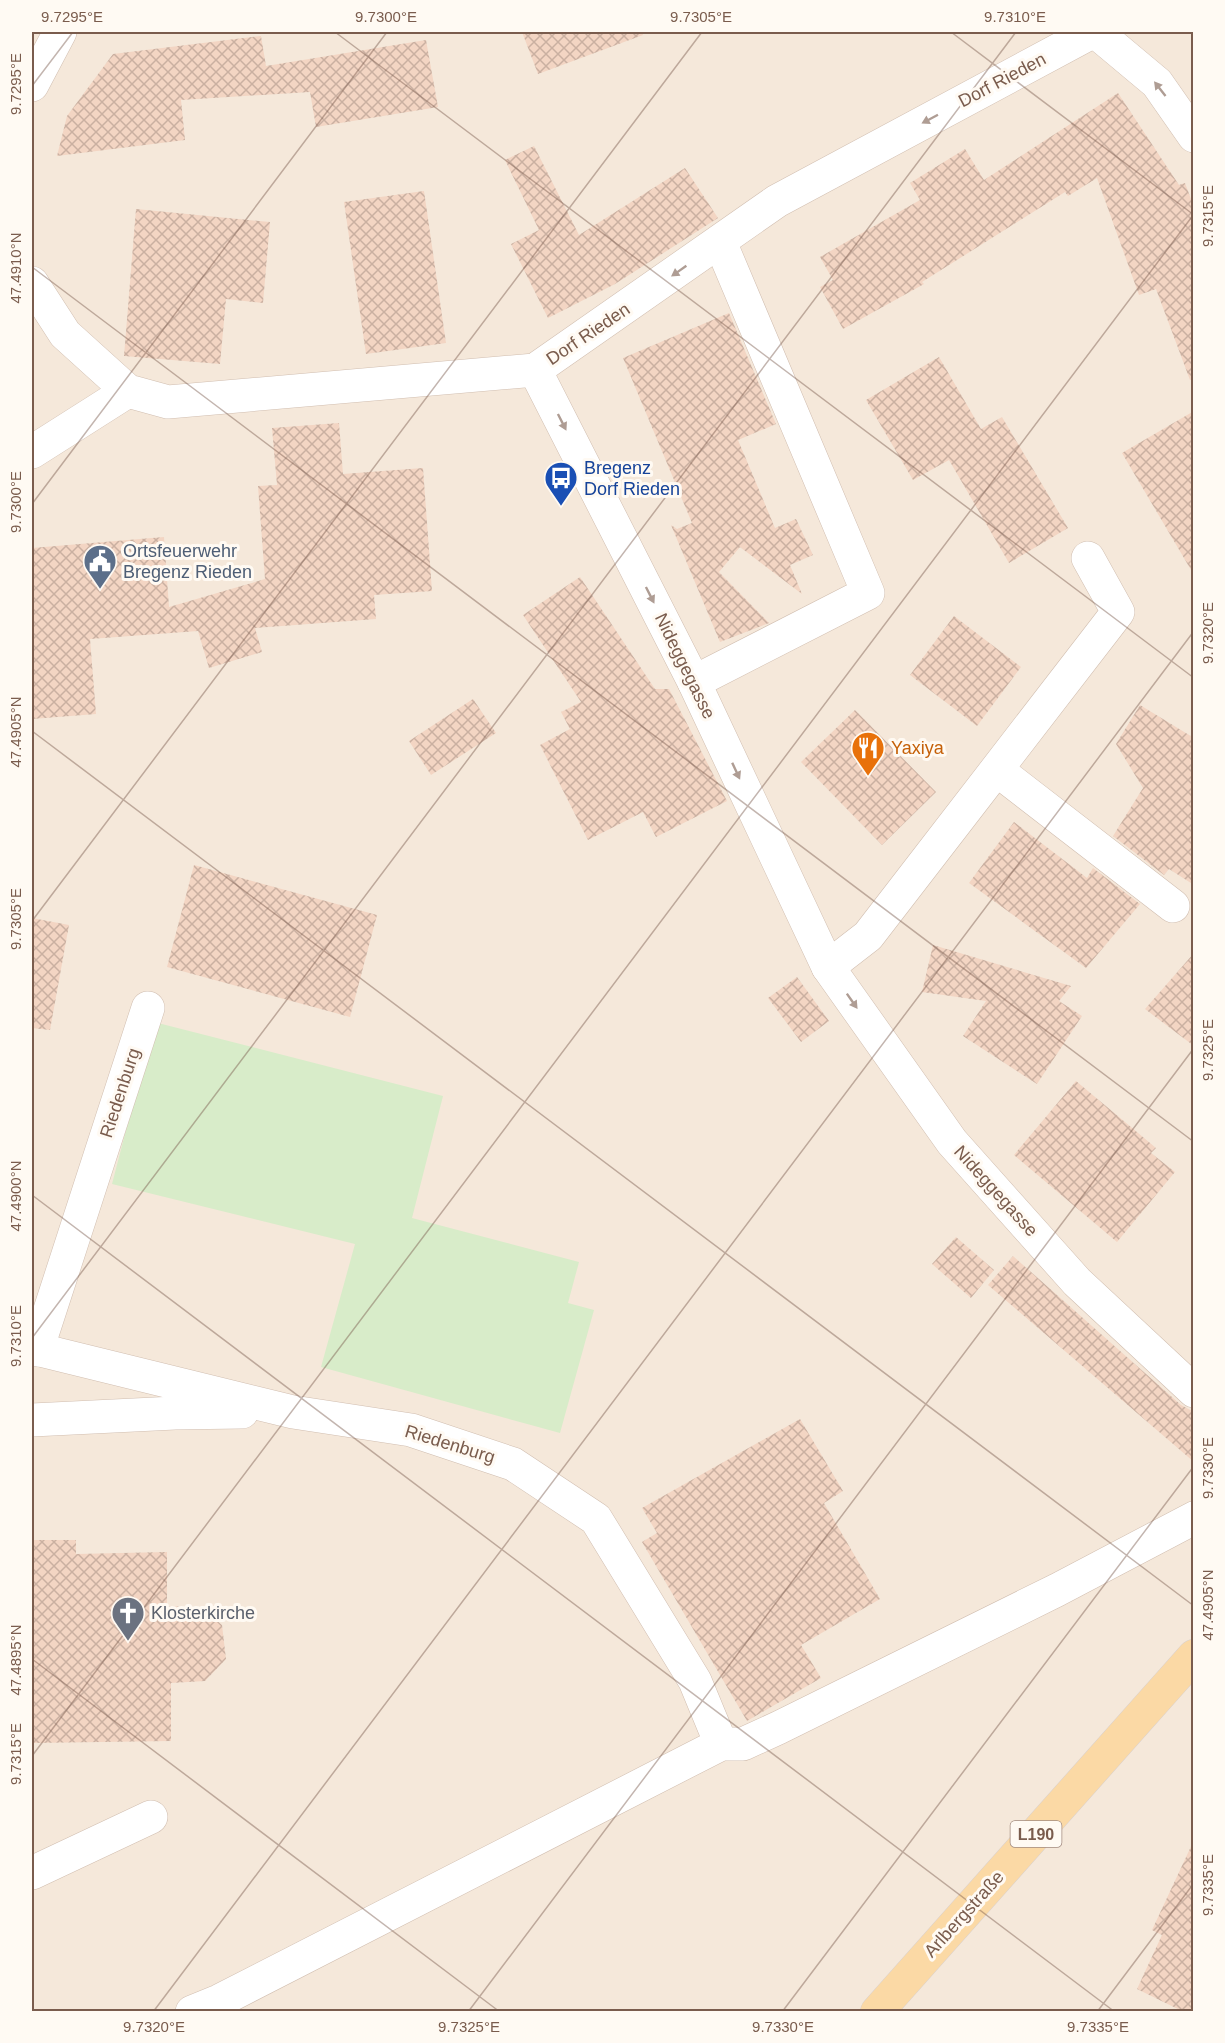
<svg xmlns="http://www.w3.org/2000/svg" width="1225" height="2043" font-family="Arial,sans-serif">
	<style>
		.residential { fill: #f5e8da }
		.garden { fill: #d8ecc9 }
		.building { fill: url(#building-cross-hatch) }
		.lines { fill: none; stroke-linecap: round; stroke-linejoin: round }
		.minor-casing { stroke: #d1beb0; stroke-width: 34 }
		.major-casing { stroke: #dad1cd; stroke-width: 34 }
		.minor { stroke: #fff; stroke-width: 33 }
		.major { stroke: #fbd9a5; stroke-width: 33 }
		.oneway { fill: #af9d94 }
		.ticks { fill: none; stroke: #7a5c4d; stroke-width: 1.5; stroke-opacity: 0.45 }
		.labels { text-anchor: middle; dominant-baseline: central; stroke-width: 6; stroke-linejoin: round; paint-order: stroke }
		.shield { fill: #fffaf3; stroke: #a28b7f; stroke-width: 1.5 }
		.shield-label { font-size: 16px; font-weight: bold; fill: #7a5c4d }
		.street-label { font-size: 18px; fill: #7a5c4d; stroke: #fffaf3 }
		.transit-label { font-size: 18px; fill: #164399; stroke: #fffaf3; text-anchor: start }
		.service-label { font-size: 18px; fill: #4e5e75; stroke: #fffaf3; text-anchor: start }
		.food-label { font-size: 18px; fill: #c56008; stroke: #fffaf3; text-anchor: start }
		.worship-label { font-size: 18px; fill: #5b616d; stroke: #fffaf3; text-anchor: start }
		.neatline { fill: none; stroke: #7a5c4d; stroke-width: 2 }
		.ticks-label { font-size: 15px; text-anchor: middle; fill: #7a5c4d }
	</style>
	<defs>
		<pattern id="building-cross-hatch" width="8" height="8" patternUnits="userSpaceOnUse" patternTransform="scale(1.5)"><rect width="8" height="8" fill="#f3d5c3"/><path d="M0 0l8 8M0 8l8-8" fill="none" stroke="#cab0a1"/></pattern>
	</defs>
	<rect width="100%" height="100%" fill="#fdf6ec"/>
	<rect class="residential" x="32" y="32" width="1161" height="1979"/>
	<polygon class="garden" points="154,1022 443,1096 412,1218 579,1262 568,1303 594,1310 560,1433 321,1367 355,1244 112,1184"/>
	<g class="building">
		<polygon points="522,32 642,32 643,35 538,74"/>
		<polygon points="261,36 266,66 426,40 438,107 316,127 310,92 181,100 185,140 57,156 67,116 113,54"/>
		<polygon points="1118,93 1179,185 1185,183 1194,207 1194,379 1190,380 1156,289 1139,295 1097,178 1068,196 1065,192 922,282 924,284 843,329 820,287 833,280 820,257 920,200 910,183 965,149 984,180"/>
		<polygon points="534,146 579,235 685,168 718,218 615,284 548,318 511,244 539,230 505,160"/>
		<polygon points="424,191 446,343 366,354 344,202"/>
		<polygon points="136,209 270,222 263,303 226,299 220,364 124,356"/>
		<polygon points="729,313 776,424 738,440 775,528 796,519 813,555 790,565 802,594 740,547 719,572 769,623 720,642 671,525 677,529 692,523 623,358"/>
		<polygon points="939,357 981,429 1002,417 1068,528 1009,563 949,460 913,480 866,400"/>
		<polygon points="1194,411 1194,575 1122,453"/>
		<polygon points="339,423 343,474 423,468 432,591 374,595 376,619 255,628 262,652 209,668 198,631 90,639 96,714 32,719 32,548 164,537 169,607 265,579 258,486 277,485 272,428"/>
		<polygon points="580,577 655,689 669,689 727,801 656,837 643,812 588,840 540,745 570,729 561,712 581,702 523,615"/>
		<polygon points="954,616 1021,667 977,726 910,675"/>
		<polygon points="473,699 496,733 431,775 409,741"/>
		<polygon points="1140,705 1194,738 1194,885 1169,869 1164,875 1113,836 1143,788 1116,744"/>
		<polygon points="855,710 936,792 882,845 801,762"/>
		<polygon points="1014,822 1087,878 1093,868 1140,904 1086,968 969,883"/>
		<polygon points="194,865 377,915 350,1017 167,967"/>
		<polygon points="32,918 69,925 50,1030 32,1028"/>
		<polygon points="933,945 1071,986 1059,1001 1082,1016 1037,1084 963,1036 986,1001 922,992"/>
		<polygon points="1194,953 1194,1046 1145,1009"/>
		<polygon points="797,977 829,1021 801,1042 768,998"/>
		<polygon points="1076,1081 1156,1148 1151,1153 1175,1172 1117,1242 1014,1155"/>
		<polygon points="956,1237 994,1270 971,1298 932,1264"/>
		<polygon points="1013,1256 1181,1405 1194,1412 1194,1462 988,1285"/>
		<polygon points="800,1419 843,1491 824,1503 880,1599 801,1645 821,1678 747,1721 642,1542 657,1533 642,1508"/>
		<polygon points="32,1540 76,1540 76,1554 167,1552 167,1606 201,1607 222,1625 226,1659 205,1681 171,1683 171,1741 32,1743"/>
		<polygon points="1194,1840 1194,2012 1184,2012 1137,1989 1162,1935 1152,1930"/>
	</g>
	<g class="lines">
		<g class="minor-casing">
			<g id="minor">
				<polyline points="1096,32 1157,83 1194,136"/>
				<polyline points="32,85 60,32"/>
				<polyline points="32,283 65,334 128,391 168,402 535,370 777,201 1092,32"/>
				<polyline points="535,370 694,682 828,967 952,1142 1077,1282 1194,1391"/>
				<polyline points="32,452 128,391"/>
				<polyline points="694,682 868,593 720,242"/>
				<polyline points="997,770 1173,906"/>
				<polyline points="828,967 868,936 1118,612 1088,558"/>
				<polyline points="32,1348 293,1412 411,1430 513,1464 596,1519 695,1681 721,1744"/>
				<polyline points="37,1350 148,1008"/>
				<polyline points="32,1420 175,1413 242,1412"/>
				<polyline points="32,1873 151,1817"/>
				<polyline points="192,2012 219,2001 721,1744 743,1744 778,1728 1057,1590 1194,1518"/>
			</g>
		</g>
		<g class="major-casing">
			<polyline id="major" points="877,2012 1194,1656"/>
		</g>
		<use href="#minor" class="minor"/>
		<use href="#major" class="major"/>
	</g>
	<defs><path id="oneway-solid" d="M-6-.8H1V-3.2L6.5 0L1 3.2V.8H-6Z" transform="scale(1.5)"/></defs>
	<g class="oneway">
		<use href="#oneway-solid" transform="translate(1160 89) rotate(-128)"/>
		<use href="#oneway-solid" transform="translate(930 119) rotate(152)"/>
		<use href="#oneway-solid" transform="translate(679 271) rotate(145)"/>
		<use href="#oneway-solid" transform="translate(562 422) rotate(63)"/>
		<use href="#oneway-solid" transform="translate(650 595) rotate(63)"/>
		<use href="#oneway-solid" transform="translate(736 771) rotate(65)"/>
		<use href="#oneway-solid" transform="translate(852 1001) rotate(55)"/>
	</g>
	<path class="ticks" d="M 335,32 L 1194,678M 951,32 L 1194,215M 32,86 L 73,32M 32,267 L 1194,1142M 32,504 L 387,32M 32,731 L 1194,1606M 32,921 L 702,32M 32,1195 L 1115,2012M 32,1338 L 1016,32M 32,1659 L 500,2012M 32,1756 L 1194,214M 153,2012 L 1194,631M 468,2012 L 1194,1048M 782,2012 L 1194,1466M 1097,2012 L 1194,1883"/>
	<defs>
		<g id="bus-pin" transform="scale(1.725)"><path d="M0 17L-7.5 6A9.5 9.5 0 1 1 7.5 6Z" fill="#1a4fb4" stroke="#fffaf3"/><path d="M-5-6H5V4H4V6H2V4H-2V6H-4V4H-5ZM-3.5-4V0h7V-4ZM-3.5 1.2v1.5H-2V1.2ZM2 1.2v1.5H3.5V1.2Z" fill="#fff"/></g>
		<g id="civic-pin" transform="scale(1.725)"><path d="M0 17L-7.5 6A9.5 9.5 0 1 1 7.5 6Z" fill="#5c6f8a" stroke="#fffaf3"/><path d="M-.6-6.5H3V-4.5H.6V-3L4-1V1h2V6H-6V1h2V-1L-.6-3ZM-1.2 2.5V6h2.4V2.5Z" fill="#fff"/></g>
		<g id="restaurant-pin" transform="scale(1.725)"><path d="M0 17L-7.5 6A9.5 9.5 0 1 1 7.5 6Z" fill="#e8710a" stroke="#fffaf3"/><path d="M-5-6h1v4h1v-4h1v4h1v-4h1v5L-1.5 .5V6h-2V.5L-5-1ZM5-6V6H3V1.5H1.5Q1.5-4 5-6Z" fill="#fff"/></g>
		<g id="church-pin" transform="scale(1.725)"><path d="M0 17L-7.5 6A9.5 9.5 0 1 1 7.5 6Z" fill="#6b7280" stroke="#fffaf3"/><path d="M-1.2-6h2.4v3.5h3.3v2.4h-3.3V6h-2.4V-.1h-3.3v-2.4h3.3Z" fill="#fff"/></g>
	</defs>
	<g fill-rule="evenodd">
		<use href="#bus-pin" x="561" y="478"/>
		<use href="#civic-pin" x="100" y="561"/>
		<use href="#restaurant-pin" x="868" y="748"/>
		<use href="#church-pin" x="128" y="1613"/>
	</g>
	<g class="labels">
		<rect class="shield" x="1010.5" y="1821" width="51" height="26" rx="4.5"/>
		<g class="shield-label">
			<text x="1036" y="1834">L190</text>
		</g>
		<g class="street-label">
			<text transform="translate(1002 80) rotate(-28)">Dorf Rieden</text>
			<text transform="translate(588 334) rotate(-34)">Dorf Rieden</text>
			<text transform="translate(685 666) rotate(64)">Nideggegasse</text>
			<text transform="translate(120 1093) rotate(-72)">Riedenburg</text>
			<text transform="translate(996 1191) rotate(48)">Nideggegasse</text>
			<text transform="translate(450 1444) rotate(17)">Riedenburg</text>
			<text transform="translate(964 1914) rotate(-48)">Arlbergstraße</text>
		</g>
		<g class="transit-label">
			<text x="584" y="468">Bregenz<tspan x="584" dy="21">Dorf Rieden</tspan></text>
		</g>
		<g class="service-label">
			<text x="123" y="551">Ortsfeuerwehr<tspan x="123" dy="21">Bregenz Rieden</tspan></text>
		</g>
		<g class="food-label">
			<text x="891" y="748">Yaxiya</text>
		</g>
		<g class="worship-label">
			<text x="151" y="1613">Klosterkirche</text>
		</g>
	</g>
	<rect width="1225" height="2043" fill="none" stroke="#fffaf3" stroke-width="66"/>
	<rect x="33" y="33" width="1159" height="1977" class="neatline"/>
	<g class="ticks-label">
		<text x="72" y="22">9.7295°E</text>
		<text x="386" y="22">9.7300°E</text>
		<text x="701" y="22">9.7305°E</text>
		<text x="1015" y="22">9.7310°E</text>
		<text transform="translate(16 84) rotate(-90)" y="5">9.7295°E</text>
		<text transform="translate(1208 216) rotate(-90)" y="5">9.7315°E</text>
		<text transform="translate(16 268) rotate(-90)" y="5">47.4910°N</text>
		<text transform="translate(16 502) rotate(-90)" y="5">9.7300°E</text>
		<text transform="translate(1208 633) rotate(-90)" y="5">9.7320°E</text>
		<text transform="translate(16 732) rotate(-90)" y="5">47.4905°N</text>
		<text transform="translate(16 919) rotate(-90)" y="5">9.7305°E</text>
		<text transform="translate(1208 1050) rotate(-90)" y="5">9.7325°E</text>
		<text transform="translate(16 1196) rotate(-90)" y="5">47.4900°N</text>
		<text transform="translate(16 1336) rotate(-90)" y="5">9.7310°E</text>
		<text transform="translate(1208 1468) rotate(-90)" y="5">9.7330°E</text>
		<text transform="translate(1208 1605) rotate(-90)" y="5">47.4905°N</text>
		<text transform="translate(16 1660) rotate(-90)" y="5">47.4895°N</text>
		<text transform="translate(16 1754) rotate(-90)" y="5">9.7315°E</text>
		<text transform="translate(1208 1885) rotate(-90)" y="5">9.7335°E</text>
		<text x="154" y="2032">9.7320°E</text>
		<text x="469" y="2032">9.7325°E</text>
		<text x="783" y="2032">9.7330°E</text>
		<text x="1098" y="2032">9.7335°E</text>
	</g>
</svg>
